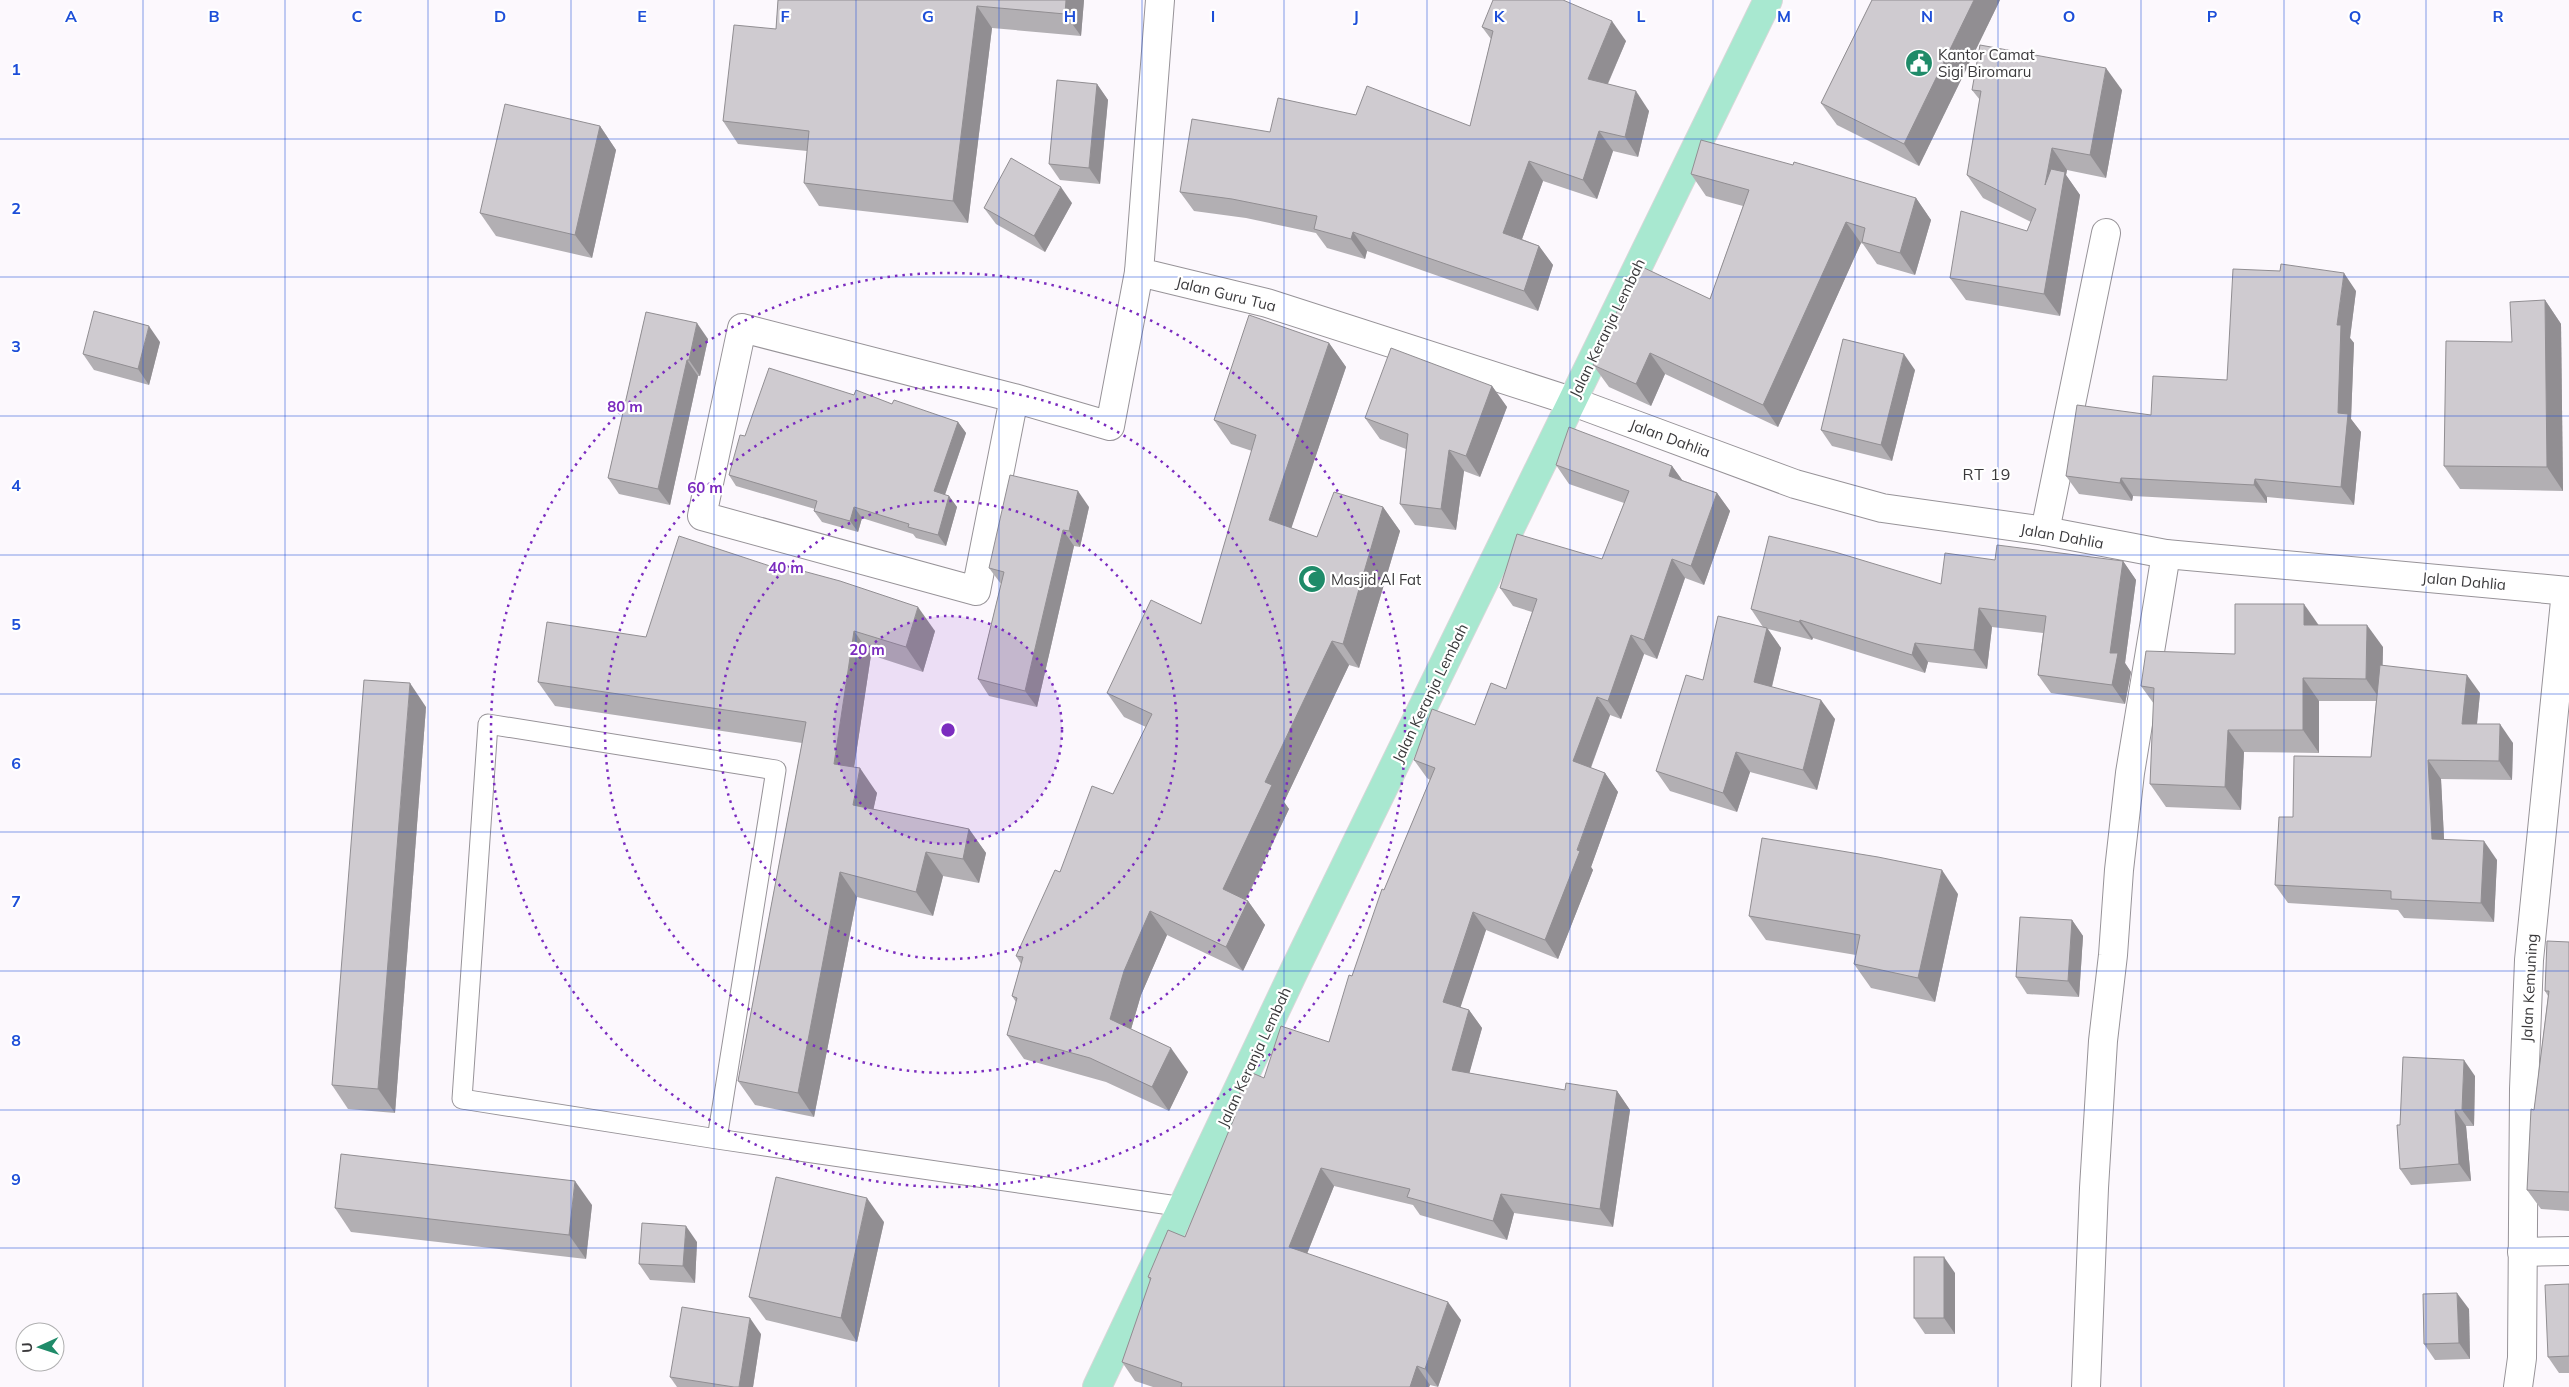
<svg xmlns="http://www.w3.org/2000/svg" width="2569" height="1387" font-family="Mulish,sans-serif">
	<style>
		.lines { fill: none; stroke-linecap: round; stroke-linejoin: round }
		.service-casing { stroke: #979398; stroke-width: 21 }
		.minor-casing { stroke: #979398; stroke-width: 30 }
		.primary-casing { stroke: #d8d7d8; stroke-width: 30 }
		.service { stroke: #fff; stroke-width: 19 }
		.minor { stroke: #fff; stroke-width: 28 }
		.primary { stroke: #a8e8d0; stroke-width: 28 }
		.wall { fill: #b2afb3 }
		.shaded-wall { fill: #918e92 }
		.building { fill: #cfcbd0; stroke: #918e92 }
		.grid { fill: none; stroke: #1d4ed8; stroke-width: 1; stroke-opacity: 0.55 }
		.ring { fill: none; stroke: #7b2cbf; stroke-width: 2.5; stroke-dasharray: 2.5 5 }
		.labels { text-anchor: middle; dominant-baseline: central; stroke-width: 4.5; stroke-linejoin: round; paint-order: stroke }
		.poi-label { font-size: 15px; fill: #3a393b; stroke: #fff; text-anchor: start }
		.street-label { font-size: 15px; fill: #3a393b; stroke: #fff }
		.neighbourhood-label { font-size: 16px; letter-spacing: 1px; fill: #3a393b; stroke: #fff }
		.grid-label { font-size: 16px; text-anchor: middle; font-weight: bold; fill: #1d4ed8; stroke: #fff; stroke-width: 4.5; stroke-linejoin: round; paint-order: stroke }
		.centre { fill: #7b2cbf; stroke: #fff; stroke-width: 2.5 }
		.ring-label { font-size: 15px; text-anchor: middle; font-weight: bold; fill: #7b2cbf; stroke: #fff; stroke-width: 4.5; stroke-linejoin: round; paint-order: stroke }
	</style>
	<rect width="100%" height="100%" fill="#fcf8fd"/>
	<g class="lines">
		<g class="service-casing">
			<polyline id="service" points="717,1139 776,770 488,724 462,1099 717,1139 1184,1207"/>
		</g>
		<g class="minor-casing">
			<g id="minor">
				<polyline points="1160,0 1139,272 1267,303 1571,401 1795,484 1882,508 2045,531 2166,554 2569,591"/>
				<polyline points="1014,398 976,591 702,516 742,328 1014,398 1110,426 1139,272"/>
				<polyline points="2045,531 2106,233"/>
				<polyline points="2522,1252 2569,1251"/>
				<polyline points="2086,1387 2094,1188 2103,1041 2113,955 2119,870 2130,773 2166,554"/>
				<polyline points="2518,1387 2522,1358 2524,1089 2529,960 2566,591"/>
			</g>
		</g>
		<g class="primary-casing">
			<polyline id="primary" points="1097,1387 1295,969 1768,0"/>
		</g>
		<use href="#service" class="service"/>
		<use href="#minor" class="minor"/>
		<use href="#primary" class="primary"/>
	</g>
	<g class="wall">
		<polygon points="778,0 1084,0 1081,36 992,28 968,223 819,206 804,183 807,151 738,144 723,121 776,29"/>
		<polygon points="1872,0 2000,0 1919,166 1837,125 1821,103"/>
		<polygon points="1482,27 1626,41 1608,84 1649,111 1638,157 1613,151 1597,199 1543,181 1522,239 1539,246 1553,265 1538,311 1367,251 1365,259 1327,248 1316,233 1246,218 1194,211 1180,192 1270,132 1356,115 1470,126 1491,39"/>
		<polygon points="1097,84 1108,100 1100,184 1060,180 1049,164"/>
		<polygon points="1972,90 2122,90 2106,178 2067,170 2066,175 2080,195 2060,316 1966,300 1950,278 2027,231 2031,222 1983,198 1967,175 1980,100"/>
		<polygon points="600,126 616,150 592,258 496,236 480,213"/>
		<polygon points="1691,174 1916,198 1931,220 1915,275 1877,264 1863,244 1861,243 1778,427 1665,374 1651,406 1609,387 1593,365 1710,299 1743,206 1706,196"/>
		<polygon points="1072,203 1045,252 996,224 984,208"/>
		<polygon points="2356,291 2350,338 2354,343 2351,419 2361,432 2354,505 2267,497 2267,503 2133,496 2132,501 2079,494 2066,476 2151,415 2227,380"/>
		<polygon points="2545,300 2561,324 2563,491 2460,489 2444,466 2512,342"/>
		<polygon points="646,312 708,339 700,376 698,376 670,505 619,494 608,478"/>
		<polygon points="160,342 149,385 94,370 83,354"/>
		<polygon points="1329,343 1346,367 1291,528 1317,537 1383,507 1400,531 1359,668 1349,665 1284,802 1289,809 1246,900 1248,901 1265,925 1243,971 1167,935 1141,995 1131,1029 1188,1072 1169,1111 1106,1082 1024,1059 1007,1035 1016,1002 1012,996 1021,964 1016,956 1060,872 1113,794 1146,727 1124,717 1107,693 1201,624 1252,451 1231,444 1214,420"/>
		<polygon points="1915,370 1892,461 1832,446 1821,430"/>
		<polygon points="1492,386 1507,407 1480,477 1464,471 1456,530 1415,525 1400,504 1406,449 1380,439 1365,418"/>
		<polygon points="854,395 892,404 958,422 966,433 945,495 949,496 957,507 946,546 916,538 913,534 862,518 858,532 822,522 814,511 815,509 736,486 729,475 745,436"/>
		<polygon points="1556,465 1672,466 1682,480 1717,493 1730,511 1704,585 1685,578 1657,659 1644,654 1621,719 1610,715 1591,768 1605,773 1618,792 1591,867 1593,870 1558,959 1486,930 1460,1007 1469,1010 1482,1028 1469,1073 1565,1090 1617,1091 1630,1110 1613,1227 1514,1213 1507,1240 1420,1215 1413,1205 1334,1186 1307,1254 1461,1320 1438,1387 1430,1385 1429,1387 1153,1387 1135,1381 1122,1362 1150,1281 1148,1277 1185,1237 1234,1119 1230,1114 1264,1078 1329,1042 1352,976 1384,890 1430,780 1427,778 1414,760 1475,725 1506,689 1532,612 1513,606 1500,588 1602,559 1624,503 1569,484"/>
		<polygon points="1089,507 1080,547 1074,546 1037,707 989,696 978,679 1001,584 989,568"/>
		<polygon points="1995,560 2123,561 2136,580 2125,663 2131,672 2125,704 2051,693 2038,675 2043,633 1992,627 1987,669 1928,662 1925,673 1813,638 1812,640 1768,629 1781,648 1772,687 1835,719 1817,790 1750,772 1737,812 1670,791 1656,771 1703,680 1763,627 1751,609 1941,584"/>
		<polygon points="776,568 935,631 923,672 871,655 854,767 877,793 873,810 969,829 986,853 979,883 943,876 933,916 857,897 814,1117 755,1105 738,1081 802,743 555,706 538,682 646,637"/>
		<polygon points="2318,625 2383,647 2382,666 2480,693 2477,724 2513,743 2512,780 2441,779 2444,839 2497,860 2494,922 2404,918 2398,910 2288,903 2275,885 2293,817 2371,757 2376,701 2319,701 2319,753 2244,752 2241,810 2166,807 2150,784 2154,704 2141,686 2235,654"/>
		<polygon points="426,707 395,1113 348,1109 332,1085"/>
		<polygon points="1958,894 1935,1002 1871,988 1854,964 1856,955 1766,940 1749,916"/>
		<polygon points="2072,920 2083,936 2079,997 2027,994 2016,977"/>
		<polygon points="2569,942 2569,1211 2541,1209 2527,1190 2534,1110 2548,996 2545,991"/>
		<polygon points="2475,1076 2474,1126 2466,1126 2471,1181 2411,1185 2400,1169 2400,1125"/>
		<polygon points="592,1205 586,1259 351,1232 335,1208"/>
		<polygon points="884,1222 857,1342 766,1320 749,1297"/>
		<polygon points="697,1242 695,1283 650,1280 639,1264"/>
		<polygon points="1955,1273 1955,1334 1925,1334 1914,1318"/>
		<polygon points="2569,1284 2569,1373 2559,1373 2548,1357"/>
		<polygon points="2469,1309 2470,1359 2435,1360 2424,1344"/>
		<polygon points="761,1334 753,1387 677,1387 670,1377"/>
	</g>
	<g class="shaded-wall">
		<polygon points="1066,0 1084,0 1081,36 1065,14"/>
		<polygon points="1974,0 2000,0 1919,166 1904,144"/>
		<polygon points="977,6 992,28 968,223 953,201"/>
		<polygon points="1612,21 1626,41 1601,99 1588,79"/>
		<polygon points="2106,68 2122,90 2106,178 2090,155"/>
		<polygon points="1097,84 1108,100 1100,184 1089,168"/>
		<polygon points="1636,91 1649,111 1638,157 1625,137"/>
		<polygon points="600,126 616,150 592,258 575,235"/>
		<polygon points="1599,131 1613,151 1597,199 1583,180"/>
		<polygon points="2052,148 2067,170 2066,175 2080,195 2060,316 2044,294 2045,185"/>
		<polygon points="1529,161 1543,181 1517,253 1503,233"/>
		<polygon points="1061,187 1072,203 1045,252 1034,236"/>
		<polygon points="1916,198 1931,220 1915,275 1900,253"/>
		<polygon points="1846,222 1861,243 1778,427 1763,405"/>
		<polygon points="1353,232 1367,251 1365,259 1351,239"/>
		<polygon points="1539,246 1553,265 1538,311 1524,291"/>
		<polygon points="2344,273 2356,291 2350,338 2354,343 2351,419 2361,432 2354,505 2341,487 2338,413 2337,325"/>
		<polygon points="2545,300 2561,324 2563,491 2547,467"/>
		<polygon points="697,323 708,339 700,376 689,360"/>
		<polygon points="149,326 160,342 149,385 138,369"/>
		<polygon points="1329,343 1346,367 1286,544 1269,520"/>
		<polygon points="1650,353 1665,374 1651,406 1636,384"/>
		<polygon points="1904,354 1915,370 1892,461 1881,445"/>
		<polygon points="687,360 698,376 670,505 658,489"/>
		<polygon points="1492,386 1507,407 1480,477 1466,456"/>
		<polygon points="958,422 966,433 942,503 934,491"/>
		<polygon points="1449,450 1464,471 1456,530 1441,509"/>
		<polygon points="1672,466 1685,484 1669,476"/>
		<polygon points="2121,478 2133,496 2132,501 2120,483"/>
		<polygon points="2255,479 2267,497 2267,503 2254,485"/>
		<polygon points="1078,491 1089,507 1080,547 1069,531"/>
		<polygon points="1717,493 1730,511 1704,585 1691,566"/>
		<polygon points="949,496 957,507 946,546 938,535"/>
		<polygon points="854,507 862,518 858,532 850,521"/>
		<polygon points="1383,507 1400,531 1359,668 1343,644"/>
		<polygon points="1063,530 1074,546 1037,707 1025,691"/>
		<polygon points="1672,559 1685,578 1657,659 1644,640"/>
		<polygon points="2123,561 2136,580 2125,663 2131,672 2125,704 2112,685 2110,653"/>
		<polygon points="2304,604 2320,627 2304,625"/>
		<polygon points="918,607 935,631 923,672 906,647"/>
		<polygon points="1979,608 1992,627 1987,669 1974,650"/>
		<polygon points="1800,620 1813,638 1812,640 1799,622"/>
		<polygon points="2367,625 2383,647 2382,702 2366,679"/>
		<polygon points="1767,628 1781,648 1768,702 1754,682"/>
		<polygon points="854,631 871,655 851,788 834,764"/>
		<polygon points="1631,635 1644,654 1621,719 1608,701"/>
		<polygon points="1332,641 1349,665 1284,802 1289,809 1239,913 1223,889 1265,782"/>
		<polygon points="1915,643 1928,662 1925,673 1912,655"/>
		<polygon points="2467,675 2480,693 2475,743 2462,724"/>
		<polygon points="2303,678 2319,701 2319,753 2303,730"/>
		<polygon points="410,683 426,707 395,1113 378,1089"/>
		<polygon points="1597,697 1610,715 1586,780 1573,761"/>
		<polygon points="1821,700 1835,719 1817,790 1803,770"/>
		<polygon points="2500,724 2513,743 2512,780 2499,761"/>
		<polygon points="2228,730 2244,752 2241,810 2225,787"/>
		<polygon points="1736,752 1750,772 1737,812 1723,793"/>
		<polygon points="2428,760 2441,779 2445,858 2432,839"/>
		<polygon points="860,768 877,793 869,830 853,805"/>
		<polygon points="1605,773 1618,792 1591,867 1593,870 1558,959 1545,940"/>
		<polygon points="969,829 986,853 979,883 963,859"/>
		<polygon points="2484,841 2497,860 2494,922 2481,903"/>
		<polygon points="926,852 943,876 933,916 916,892"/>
		<polygon points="1942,870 1958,894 1935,1002 1918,978"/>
		<polygon points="840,872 857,897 814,1117 798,1093"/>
		<polygon points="1248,901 1265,925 1243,971 1226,947"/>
		<polygon points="1150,911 1167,935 1141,995 1127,1043 1110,1019 1124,971"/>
		<polygon points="1473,912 1486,930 1456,1021 1443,1002"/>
		<polygon points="2072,920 2083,936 2079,997 2068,981"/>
		<polygon points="1469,1010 1482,1028 1465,1089 1452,1070"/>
		<polygon points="1171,1048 1188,1072 1169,1111 1152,1087"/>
		<polygon points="2464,1060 2475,1076 2474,1126 2462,1110"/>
		<polygon points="1617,1091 1630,1110 1613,1227 1600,1209"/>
		<polygon points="2455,1110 2466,1126 2471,1181 2459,1164"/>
		<polygon points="1321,1168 1334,1186 1302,1266 1289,1247"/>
		<polygon points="575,1181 592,1205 586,1259 569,1235"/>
		<polygon points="1501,1194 1514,1213 1507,1240 1493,1221"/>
		<polygon points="867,1198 884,1222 857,1342 841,1318"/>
		<polygon points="686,1226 697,1242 695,1283 683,1266"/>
		<polygon points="1944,1257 1955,1273 1955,1334 1944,1318"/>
		<polygon points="2457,1293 2469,1309 2470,1359 2459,1343"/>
		<polygon points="1448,1302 1461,1320 1438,1387 1425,1369"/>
		<polygon points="750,1318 761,1334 753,1387 739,1387"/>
		<polygon points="1417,1366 1430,1385 1429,1387 1410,1387"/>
	</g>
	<g class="building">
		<polygon points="778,0 1066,0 1065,14 977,6 953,201 804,183 809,131 723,121 734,25 776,29"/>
		<polygon points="1493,0 1563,0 1612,21 1588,79 1636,91 1625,137 1599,131 1583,180 1529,161 1503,233 1539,246 1524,291 1353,232 1351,239 1314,229 1317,216 1232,199 1180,192 1192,119 1270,132 1278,98 1356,115 1367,86 1470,126 1493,31 1482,27"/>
		<polygon points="1872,0 1974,0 1904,144 1821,103"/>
		<polygon points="1980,45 2106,68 2090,155 2052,148 2045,185 2051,169 2065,172 2044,294 1950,278 1961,211 2027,231 2036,209 1967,175 1981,91 1972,90"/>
		<polygon points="1057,80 1097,84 1089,168 1049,164"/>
		<polygon points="505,104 600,126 575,235 480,213"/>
		<polygon points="1701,140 1793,165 1794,162 1916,198 1900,253 1862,242 1865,228 1846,222 1763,405 1650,353 1636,384 1593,365 1638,265 1710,299 1749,190 1691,174"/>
		<polygon points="1011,158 1061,187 1034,236 984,208"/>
		<polygon points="2281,264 2344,273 2337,325 2341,325 2338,413 2348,414 2341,487 2255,479 2254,485 2121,478 2120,483 2066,476 2077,405 2151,415 2153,376 2227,380 2233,269 2280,271"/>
		<polygon points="2545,300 2547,467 2444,466 2446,341 2512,342 2510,302"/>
		<polygon points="94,311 149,326 138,369 83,354"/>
		<polygon points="646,312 697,323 689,360 687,360 658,489 608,478"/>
		<polygon points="1249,315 1329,343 1269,520 1317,537 1334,492 1383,507 1343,644 1332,641 1265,782 1272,785 1223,889 1248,901 1226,947 1150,911 1124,971 1110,1019 1171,1048 1152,1087 1090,1058 1007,1035 1017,998 1012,996 1023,957 1016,956 1055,870 1060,872 1092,786 1113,794 1152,714 1107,693 1151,600 1201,624 1256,435 1214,420"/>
		<polygon points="1843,339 1904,354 1881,445 1821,430"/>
		<polygon points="1391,348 1492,386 1466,456 1449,450 1441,509 1400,504 1408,434 1365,418"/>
		<polygon points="769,368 854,395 856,390 892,404 894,400 958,422 934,491 949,496 938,535 908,527 909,524 854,507 850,521 814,511 817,501 729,475 740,435 745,436"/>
		<polygon points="1569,427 1672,466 1669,476 1717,493 1691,566 1672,559 1644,640 1631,635 1608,701 1597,697 1573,761 1605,773 1577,850 1580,851 1545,940 1473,912 1443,1002 1469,1010 1452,1070 1565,1090 1566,1083 1617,1091 1600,1209 1501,1194 1493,1221 1407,1197 1410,1189 1321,1168 1289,1247 1448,1302 1425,1369 1417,1366 1410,1387 1181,1387 1182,1383 1122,1362 1151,1278 1148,1277 1168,1230 1185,1237 1235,1116 1230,1114 1250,1072 1264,1078 1281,1026 1329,1042 1349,975 1352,976 1382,889 1384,890 1435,768 1414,760 1432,709 1475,725 1491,683 1506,689 1537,599 1500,588 1517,534 1602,559 1629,491 1556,465"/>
		<polygon points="1010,475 1078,491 1069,531 1063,530 1025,691 978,679 1004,572 989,568"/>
		<polygon points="679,536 776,568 777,564 840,581 918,607 906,647 854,631 834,764 860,768 853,805 969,829 963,859 926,852 916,892 840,872 798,1093 738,1081 806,722 538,682 547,622 646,637"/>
		<polygon points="1769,536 1835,552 1941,584 1945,553 1995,560 1997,545 2123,561 2110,653 2118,653 2112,685 2038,675 2046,616 1979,608 1974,650 1915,643 1912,655 1800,620 1799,622 1751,609"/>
		<polygon points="2235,604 2304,604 2304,625 2367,625 2366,679 2303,678 2303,730 2228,730 2225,787 2150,784 2154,688 2141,686 2146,651 2235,654"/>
		<polygon points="1718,616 1767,628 1754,682 1821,700 1803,770 1736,752 1723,793 1656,771 1686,675 1703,680"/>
		<polygon points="2380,665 2467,675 2462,724 2500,724 2499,761 2428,760 2432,839 2484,841 2481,903 2391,899 2391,891 2275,885 2279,817 2293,817 2294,756 2371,757"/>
		<polygon points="364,680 410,683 378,1089 332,1085"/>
		<polygon points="1762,838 1878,857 1942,870 1918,978 1854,964 1860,935 1749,916"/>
		<polygon points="2020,917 2072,920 2068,981 2016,977"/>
		<polygon points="2547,941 2569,942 2569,1192 2527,1190 2531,1109 2534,1110 2549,991 2545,991"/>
		<polygon points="2403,1057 2464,1060 2462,1110 2455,1110 2459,1164 2400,1169 2397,1125 2400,1125"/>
		<polygon points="341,1154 575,1181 569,1235 335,1208"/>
		<polygon points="776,1177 867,1198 841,1318 749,1297"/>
		<polygon points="642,1223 686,1226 683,1266 639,1264"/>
		<rect x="1914" y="1257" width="30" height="61"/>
		<polygon points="2569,1284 2569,1356 2548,1357 2545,1285"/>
		<polygon points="2457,1293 2459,1343 2424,1344 2423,1294"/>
		<polygon points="682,1307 750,1318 739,1387 734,1387 670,1377"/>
	</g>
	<path class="grid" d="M 143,0 L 143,1387M 285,0 L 285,1387M 428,0 L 428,1387M 571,0 L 571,1387M 714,0 L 714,1387M 856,0 L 856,1387M 999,0 L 999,1387M 1142,0 L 1142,1387M 1284,0 L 1284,1387M 1427,0 L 1427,1387M 1570,0 L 1570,1387M 1713,0 L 1713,1387M 1855,0 L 1855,1387M 1998,0 L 1998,1387M 2141,0 L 2141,1387M 2284,0 L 2284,1387M 2426,0 L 2426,1387M 0,139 L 2569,139M 0,277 L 2569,277M 0,416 L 2569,416M 0,555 L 2569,555M 0,694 L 2569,694M 0,832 L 2569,832M 0,971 L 2569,971M 0,1110 L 2569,1110M 0,1248 L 2569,1248"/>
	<circle cx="948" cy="730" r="114" fill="#7b2cbf" fill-opacity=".12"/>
	<g class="ring">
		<circle cx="948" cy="730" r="114"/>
		<circle cx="948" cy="730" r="229"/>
		<circle cx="948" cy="730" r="343"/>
		<circle cx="948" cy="730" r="457"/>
	</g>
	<defs>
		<g id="civic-disc" transform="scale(1.4375)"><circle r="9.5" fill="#1f8b69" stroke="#fff"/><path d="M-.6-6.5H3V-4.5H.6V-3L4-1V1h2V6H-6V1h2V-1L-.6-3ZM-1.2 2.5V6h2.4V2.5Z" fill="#fff"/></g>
		<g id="mosque-disc" transform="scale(1.4375)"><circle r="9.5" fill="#1f8b69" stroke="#fff"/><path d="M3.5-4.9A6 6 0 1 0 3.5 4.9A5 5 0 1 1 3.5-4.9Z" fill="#fff"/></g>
	</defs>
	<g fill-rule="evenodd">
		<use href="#civic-disc" x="1919" y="63"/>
		<use href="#mosque-disc" x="1312" y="579"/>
	</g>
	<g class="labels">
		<g class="poi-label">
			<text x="1938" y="54">Kantor Camat<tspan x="1938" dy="17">Sigi Biromaru</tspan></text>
			<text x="1331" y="579">Masjid Al Fat</text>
		</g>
		<g class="street-label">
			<text transform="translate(1226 294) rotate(14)">Jalan Guru Tua</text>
			<text transform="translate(1607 328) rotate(-64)">Jalan Keranja Lembah</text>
			<text transform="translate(1670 438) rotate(20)">Jalan Dahlia</text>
			<text transform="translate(2062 536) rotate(10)">Jalan Dahlia</text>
			<text transform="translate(2464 581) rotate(5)">Jalan Dahlia</text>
			<text transform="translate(1430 693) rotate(-64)">Jalan Keranja Lembah</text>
			<text transform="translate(2529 988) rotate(-87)">Jalan Kemuning</text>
			<text transform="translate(1254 1057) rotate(-65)">Jalan Keranja Lembah</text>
		</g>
		<g class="neighbourhood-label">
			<text x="1987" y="474">RT 19</text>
		</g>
	</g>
	<g class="grid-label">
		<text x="71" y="22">A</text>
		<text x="214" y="22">B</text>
		<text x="357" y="22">C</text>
		<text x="500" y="22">D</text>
		<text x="642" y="22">E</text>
		<text x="785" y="22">F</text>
		<text x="928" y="22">G</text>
		<text x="1070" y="22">H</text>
		<text x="1213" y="22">I</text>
		<text x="1356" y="22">J</text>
		<text x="1499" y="22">K</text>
		<text x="1641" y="22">L</text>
		<text x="1784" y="22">M</text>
		<text x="1927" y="22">N</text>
		<text x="2069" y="22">O</text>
		<text x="2212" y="22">P</text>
		<text x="2355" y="22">Q</text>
		<text x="2498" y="22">R</text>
		<text x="16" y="75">1</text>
		<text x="16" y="214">2</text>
		<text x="16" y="352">3</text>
		<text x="16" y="491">4</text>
		<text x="16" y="630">5</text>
		<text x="16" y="769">6</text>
		<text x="16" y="907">7</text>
		<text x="16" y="1046">8</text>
		<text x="16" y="1185">9</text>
	</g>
	<circle cx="948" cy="730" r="8" class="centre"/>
	<g class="ring-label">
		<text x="625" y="412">80 m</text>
		<text x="705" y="493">60 m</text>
		<text x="786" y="573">40 m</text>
		<text x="867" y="655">20 m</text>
	</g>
	<g transform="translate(40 1347) rotate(267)"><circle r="24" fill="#ffffff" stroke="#b0b0b1"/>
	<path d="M0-4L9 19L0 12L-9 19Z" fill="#1f8b69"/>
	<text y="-8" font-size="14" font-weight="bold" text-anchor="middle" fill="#3a393b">U</text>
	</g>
</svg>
